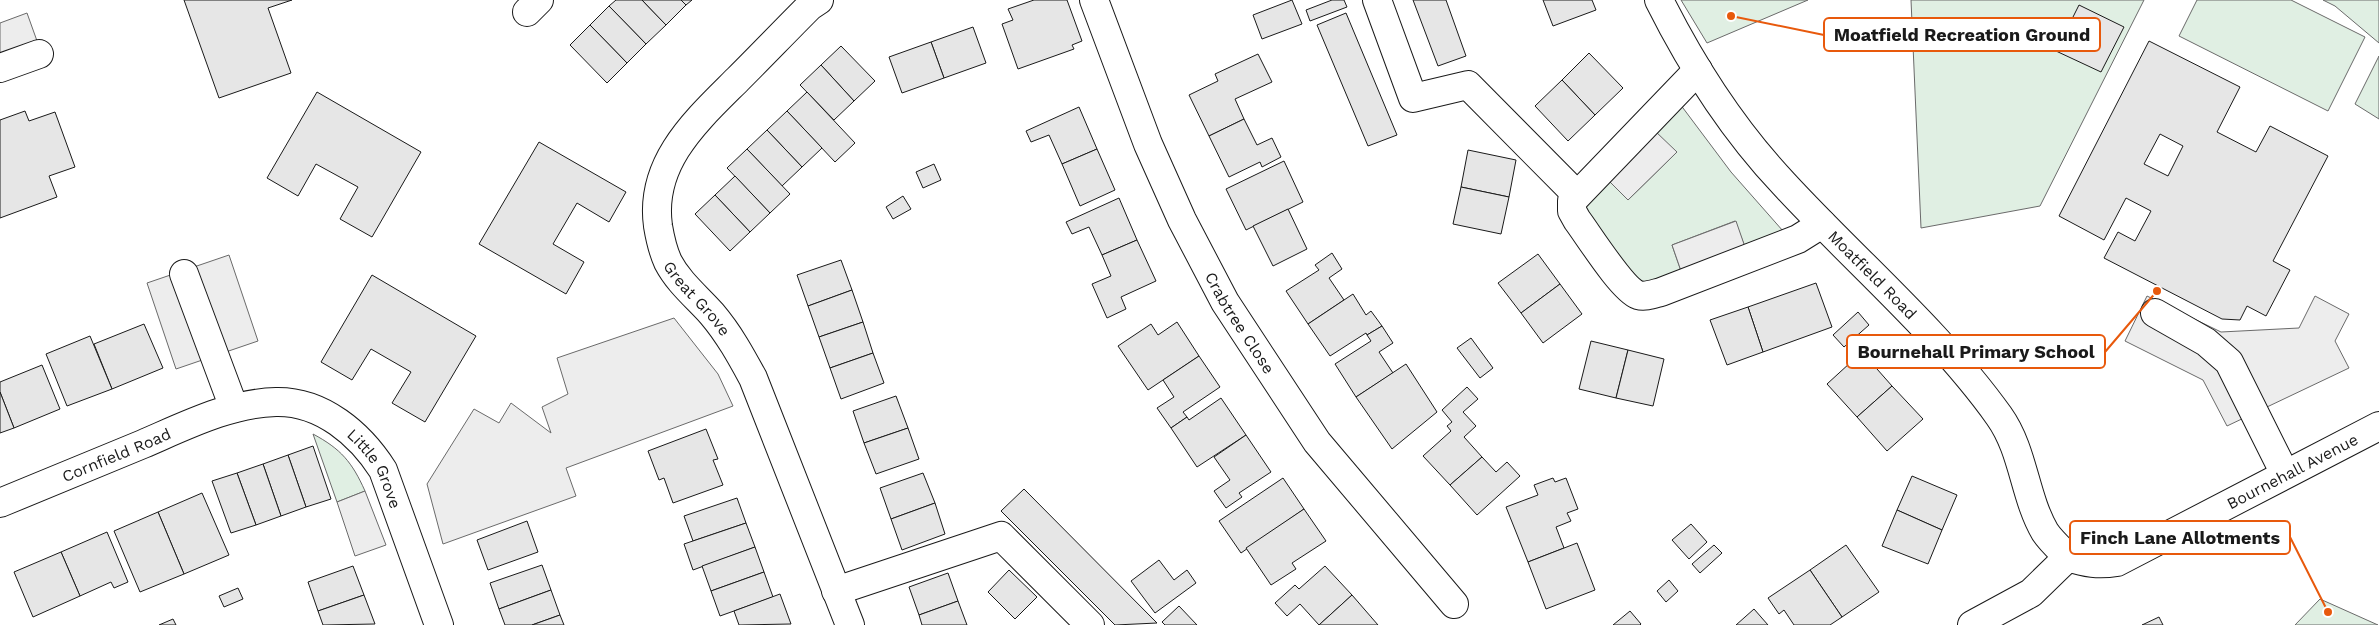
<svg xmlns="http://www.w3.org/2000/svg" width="2379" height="625" font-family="'Work Sans',sans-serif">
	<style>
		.green { fill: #e0efe3; stroke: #6a6a6a }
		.parking { fill: #ededed; stroke: #6a6a6a }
		.building { fill: #e6e6e6; stroke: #1a1a1a; fill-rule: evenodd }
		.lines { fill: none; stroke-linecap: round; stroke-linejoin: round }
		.minor-casing { stroke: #1a1a1a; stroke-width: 30 }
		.minor { stroke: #fff; stroke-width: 28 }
		.labels { text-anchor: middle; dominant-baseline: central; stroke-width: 4; stroke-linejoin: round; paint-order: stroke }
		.street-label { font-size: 16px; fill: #1a1a1a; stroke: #fff }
		.leader { fill: none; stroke: #e8590c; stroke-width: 2 }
		.callout-dot { fill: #e8590c; stroke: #fff; stroke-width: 2 }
		.callout { fill: #fff; stroke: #e8590c; stroke-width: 2 }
		.callout-label { font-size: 18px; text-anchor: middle; font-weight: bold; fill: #1a1a1a }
	</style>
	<rect width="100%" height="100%" fill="#fff"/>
	<g class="green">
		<polygon points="1681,0 1808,0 1707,43"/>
		<polygon points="1911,0 2144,0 2040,206 1921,228"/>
		<polygon points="2197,0 2291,0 2365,37 2328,111 2179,36"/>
		<polygon points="2323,0 2379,0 2379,43 2335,6"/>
		<polygon points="2379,56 2379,119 2355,104"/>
		<polygon points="1680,104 1731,172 1783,231 1745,247 1735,221 1672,245 1681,271 1654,282 1638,281 1585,213 1586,199 1606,178 1628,200 1676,153 1654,130"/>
		<path d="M 313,434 C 341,449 352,462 365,491 L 337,502 Z"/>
		<polygon points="2320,599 2378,625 2295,625"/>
	</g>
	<g class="parking">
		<polygon points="27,13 46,66 0,82 0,23"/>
		<polygon points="1654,130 1677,152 1628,200 1606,178"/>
		<polygon points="1736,221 1745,247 1681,271 1672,245"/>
		<polygon points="229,255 258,341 176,369 147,283"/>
		<polygon points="2147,296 2221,332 2299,328 2315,296 2349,314 2335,341 2349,368 2227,426 2203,380 2125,341"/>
		<polygon points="674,318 718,374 733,406 566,468 576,496 443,544 427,484 474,409 499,423 511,403 551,433 542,407 568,394 557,358"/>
		<polygon points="365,491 386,545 355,556 337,502"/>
	</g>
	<g class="building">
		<polygon points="184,0 292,0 268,8 291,73 219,98"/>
		<polygon points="616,0 642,0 666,25 646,44 609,6"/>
		<polygon points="642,0 681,0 686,5 666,25"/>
		<polygon points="681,0 692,0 686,5"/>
		<polygon points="1034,0 1067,0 1082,41 1072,45 1074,49 1018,69 1002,24 1013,20 1008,9"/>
		<polygon points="1292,0 1302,24 1262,39 1253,15"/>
		<polygon points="1332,0 1344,0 1347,7 1310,21 1306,10"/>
		<polygon points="1413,0 1446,0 1466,56 1438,66"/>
		<polygon points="1543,0 1592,0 1596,10 1553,26"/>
		<polygon points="2079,5 2124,27 2101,72 2056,51"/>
		<polygon points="609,6 646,44 627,63 590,25"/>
		<polygon points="1346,13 1397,135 1368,146 1317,25"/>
		<polygon points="590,25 627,63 607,83 570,45"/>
		<polygon points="973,27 986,63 944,78 931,42"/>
		<path d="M 2149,41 L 2240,87 L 2217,132 L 2256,152 L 2270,126 L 2328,156 L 2273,261 L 2290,270 L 2266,316 L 2247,306 L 2240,320 L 2222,319 L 2104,258 L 2118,232 L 2135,241 L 2151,211 L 2126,198 L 2104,240 L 2059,216 ZM 2160,134 L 2183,146 L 2168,176 L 2144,164 Z"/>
		<polygon points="931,42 944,78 902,93 889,57"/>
		<polygon points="841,46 875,81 854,101 821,65"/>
		<polygon points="1589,53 1623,88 1595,115 1562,80"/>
		<polygon points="1258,54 1272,82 1235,99 1244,119 1209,136 1189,95 1218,81 1215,74"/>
		<polygon points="821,65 854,101 834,120 800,85"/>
		<polygon points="1562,80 1595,115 1568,141 1535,106"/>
		<polygon points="317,92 421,152 372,237 340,219 358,187 316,164 298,196 267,178"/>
		<polygon points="807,92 855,143 835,162 787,111"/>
		<polygon points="1079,107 1097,149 1062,164 1049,135 1031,142 1026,131"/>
		<polygon points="25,111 29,121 55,112 75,167 49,176 57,197 0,218 0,120"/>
		<polygon points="787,111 822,148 802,167 767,130"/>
		<polygon points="1244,119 1257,145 1272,138 1281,157 1262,167 1260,162 1229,177 1209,136"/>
		<polygon points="767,130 802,167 782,186 747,149"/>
		<polygon points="539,142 626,192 609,222 577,203 553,244 584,262 566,294 479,244"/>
		<polygon points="747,149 790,194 770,213 727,168"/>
		<polygon points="1097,149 1115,190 1080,206 1062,164"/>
		<polygon points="1468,150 1516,160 1509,197 1461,187"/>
		<polygon points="1284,161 1303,202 1246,230 1226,189"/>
		<polygon points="934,164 941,180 923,188 916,172"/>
		<polygon points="735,176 770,213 750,232 715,195"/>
		<polygon points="1461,187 1509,197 1501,234 1453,224"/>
		<polygon points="715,195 750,232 730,251 695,214"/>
		<polygon points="903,196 911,209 893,219 886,207"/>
		<polygon points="1119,198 1137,240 1102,255 1089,227 1072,234 1066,222"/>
		<polygon points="1288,209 1307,249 1273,266 1253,226"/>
		<polygon points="1137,240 1156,281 1121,297 1126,309 1107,318 1092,284 1111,276 1102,255"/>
		<polygon points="1332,253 1342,269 1329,278 1344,300 1308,324 1286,291 1319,270 1315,265"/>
		<polygon points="1538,254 1560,284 1521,313 1498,283"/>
		<polygon points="841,260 852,290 808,306 797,275"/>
		<polygon points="372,275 476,336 425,422 392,403 411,372 371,349 352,380 321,362"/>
		<polygon points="1816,283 1832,327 1763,352 1748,307"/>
		<polygon points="1560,284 1582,314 1543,343 1521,313"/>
		<polygon points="852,290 863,322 819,337 808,306"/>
		<polygon points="1353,294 1366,315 1371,311 1382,326 1367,335 1366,333 1330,356 1308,324"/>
		<polygon points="1748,307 1763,352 1727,365 1710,320"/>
		<polygon points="1858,312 1869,325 1844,347 1833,335"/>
		<polygon points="863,322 873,353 830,368 819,337"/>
		<polygon points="1177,322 1199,356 1148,390 1118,346 1151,324 1158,335"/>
		<polygon points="144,324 163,368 112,389 94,344"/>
		<polygon points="1382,326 1393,343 1379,352 1393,373 1356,397 1335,364 1371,341 1367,335"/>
		<polygon points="90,336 112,389 67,406 46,354"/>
		<polygon points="1471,338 1493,368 1480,378 1457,348"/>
		<polygon points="1591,341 1628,350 1616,398 1579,389"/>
		<polygon points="1628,350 1664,359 1653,406 1616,398"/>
		<polygon points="1862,352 1892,386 1857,417 1827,384"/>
		<polygon points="873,353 884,383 841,399 830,368"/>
		<polygon points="1199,356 1220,387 1183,412 1187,417 1171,428 1157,408 1174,397 1163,380"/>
		<polygon points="1406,364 1437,412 1392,449 1356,397"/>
		<polygon points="42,365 60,409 14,428 0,392 0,382"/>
		<polygon points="1892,386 1923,419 1887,451 1857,417"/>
		<polygon points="1467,387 1478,399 1463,412 1476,426 1464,437 1482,457 1450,485 1423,456 1451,431 1447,426 1452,422 1442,410"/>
		<polygon points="0,392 14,428 0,433"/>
		<polygon points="896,396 908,428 864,443 853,411"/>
		<polygon points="1221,398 1246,435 1197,467 1171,428 1187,417 1189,420"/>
		<polygon points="908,428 919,459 876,474 864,443"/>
		<polygon points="706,429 718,459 713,460 723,485 673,503 664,478 659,480 648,451"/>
		<polygon points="1246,435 1271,472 1239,493 1242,497 1226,508 1214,491 1230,480 1214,457"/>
		<polygon points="313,446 331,499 306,507 288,455"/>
		<polygon points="288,455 306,507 281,516 263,464"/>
		<polygon points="1482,457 1496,472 1507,462 1520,476 1477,515 1450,485"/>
		<polygon points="263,464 281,516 256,525 237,473"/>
		<polygon points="237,473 256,525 231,533 212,481"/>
		<polygon points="923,473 935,503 891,519 880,488"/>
		<polygon points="1912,476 1957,495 1942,530 1897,510"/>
		<polygon points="1283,478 1304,509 1241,553 1219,521"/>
		<polygon points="1553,478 1555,482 1566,478 1578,509 1567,513 1571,521 1556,527 1564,548 1528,562 1506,507 1538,495 1534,485"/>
		<polygon points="1024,489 1157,623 1115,625 1001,511"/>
		<polygon points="202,493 229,555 184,574 158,512"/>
		<polygon points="737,498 746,523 693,541 684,516"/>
		<polygon points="935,503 945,534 902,550 891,519"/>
		<polygon points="1304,509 1326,541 1292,563 1296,569 1271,585 1246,548"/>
		<polygon points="1897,510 1942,530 1928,564 1882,546"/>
		<polygon points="158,512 184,574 140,592 114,531"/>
		<polygon points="527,521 538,552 488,570 477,540"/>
		<polygon points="746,523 755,547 693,570 684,544"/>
		<polygon points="1691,524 1707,542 1689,559 1672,540"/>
		<polygon points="107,532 128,582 114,588 111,582 80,596 61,552"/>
		<polygon points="1577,543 1595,590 1546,609 1528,562"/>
		<polygon points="1714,545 1722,553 1700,573 1692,564"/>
		<polygon points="1846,545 1879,592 1842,617 1810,570"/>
		<polygon points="755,547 764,572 711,591 702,566"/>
		<polygon points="61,552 80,596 33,617 14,572"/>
		<polygon points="1159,560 1174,580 1187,570 1196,583 1155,613 1131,581"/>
		<polygon points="542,565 551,590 499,609 490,583"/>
		<polygon points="353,566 364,595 318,611 308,582"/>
		<polygon points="1325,566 1352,595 1319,625 1300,604 1287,616 1275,603 1295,585 1299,589"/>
		<polygon points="1009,570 1037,597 1015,619 988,592"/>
		<polygon points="1810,570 1842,617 1830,625 1794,625 1784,610 1779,614 1768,598"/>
		<polygon points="764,572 773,597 720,616 711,591"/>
		<polygon points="948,573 958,601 919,615 909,587"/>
		<polygon points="1669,580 1678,591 1666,602 1657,591"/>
		<polygon points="238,588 243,599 224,607 219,596"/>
		<polygon points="551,590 560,615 532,625 505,625 499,609"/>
		<polygon points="780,594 791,624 739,625 734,611"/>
		<polygon points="364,595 375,624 323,625 318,611"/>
		<polygon points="1352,595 1378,625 1319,625"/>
		<polygon points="958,601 967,625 922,625 919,615"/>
		<polygon points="1179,606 1197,625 1165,625 1162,622"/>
		<polygon points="1754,609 1768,625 1736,625"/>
		<polygon points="1630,611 1641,624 1640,625 1613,625"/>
		<polygon points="560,615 564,625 532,625"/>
		<polygon points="2159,617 2163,625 2142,625"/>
		<polygon points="173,619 176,625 159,625"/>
	</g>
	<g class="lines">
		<g class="minor-casing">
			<g id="minor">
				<path id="s1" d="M 819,0 L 810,6 C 786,30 762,55 738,79 C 697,120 649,162 658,226 C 660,238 663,251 668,262 C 679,283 697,297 712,314 C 729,334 741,356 753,378 L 850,625"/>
				<path id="s2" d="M 1094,0 L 1148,144 L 1182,220 L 1225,302 L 1317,442 L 1454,604"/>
				<polyline points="1377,0 1413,98 1468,85 1576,194"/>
				<path id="s3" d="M 1659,0 C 1692,66 1733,130 1784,184 C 1854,260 1939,332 1999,416 C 2024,451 2024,496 2045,532 C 2051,541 2060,549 2068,557"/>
				<polyline points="527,12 539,0"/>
				<polyline points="0,68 39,54"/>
				<path d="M 1698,70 L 1572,201 L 1572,211 L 1577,220 C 1589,236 1622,289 1638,295 C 1645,297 1653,294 1661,292 L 1798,239 L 1822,224"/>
				<polyline points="184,274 234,408"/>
				<polyline points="2155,313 2206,342 2229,362 2285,474"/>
				<path id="s4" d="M 0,503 C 48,483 96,463 143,444 C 185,426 230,403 276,402 C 322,401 360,434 383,470 L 439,625"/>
				<polyline points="836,591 1001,536 1090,625"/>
				<path id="s5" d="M 1972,625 L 2031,593 L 2068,557 C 2086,563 2098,565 2117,562 L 2379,426"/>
			</g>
		</g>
		<use href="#minor" class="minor"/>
	</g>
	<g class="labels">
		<g class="street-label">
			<text stroke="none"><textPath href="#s3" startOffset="350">Moatfield Road</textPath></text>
			<text stroke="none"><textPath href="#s1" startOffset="372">Great Grove</textPath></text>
			<text stroke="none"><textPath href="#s2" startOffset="355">Crabtree Close</textPath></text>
			<text stroke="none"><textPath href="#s4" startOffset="126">Cornfield Road</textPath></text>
			<text stroke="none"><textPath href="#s5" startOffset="366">Bournehall Avenue</textPath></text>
			<text stroke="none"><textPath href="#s4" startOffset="422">Little Grove</textPath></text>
		</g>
	</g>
	<path class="leader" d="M1731 16L1824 35M2157 291L2105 352M2328 612L2290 537"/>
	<g class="callout-dot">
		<circle cx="1731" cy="16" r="5"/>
		<circle cx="2157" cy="291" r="5"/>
		<circle cx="2328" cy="612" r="5"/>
	</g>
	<g class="callout">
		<rect x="1824" y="18" width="276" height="33" rx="5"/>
		<rect x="1847" y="335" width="258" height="33" rx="5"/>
		<rect x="2070" y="521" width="220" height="33" rx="5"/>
	</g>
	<g class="callout-label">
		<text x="1962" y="41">Moatfield Recreation Ground</text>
		<text x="1976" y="358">Bournehall Primary School</text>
		<text x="2180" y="544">Finch Lane Allotments</text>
	</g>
</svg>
